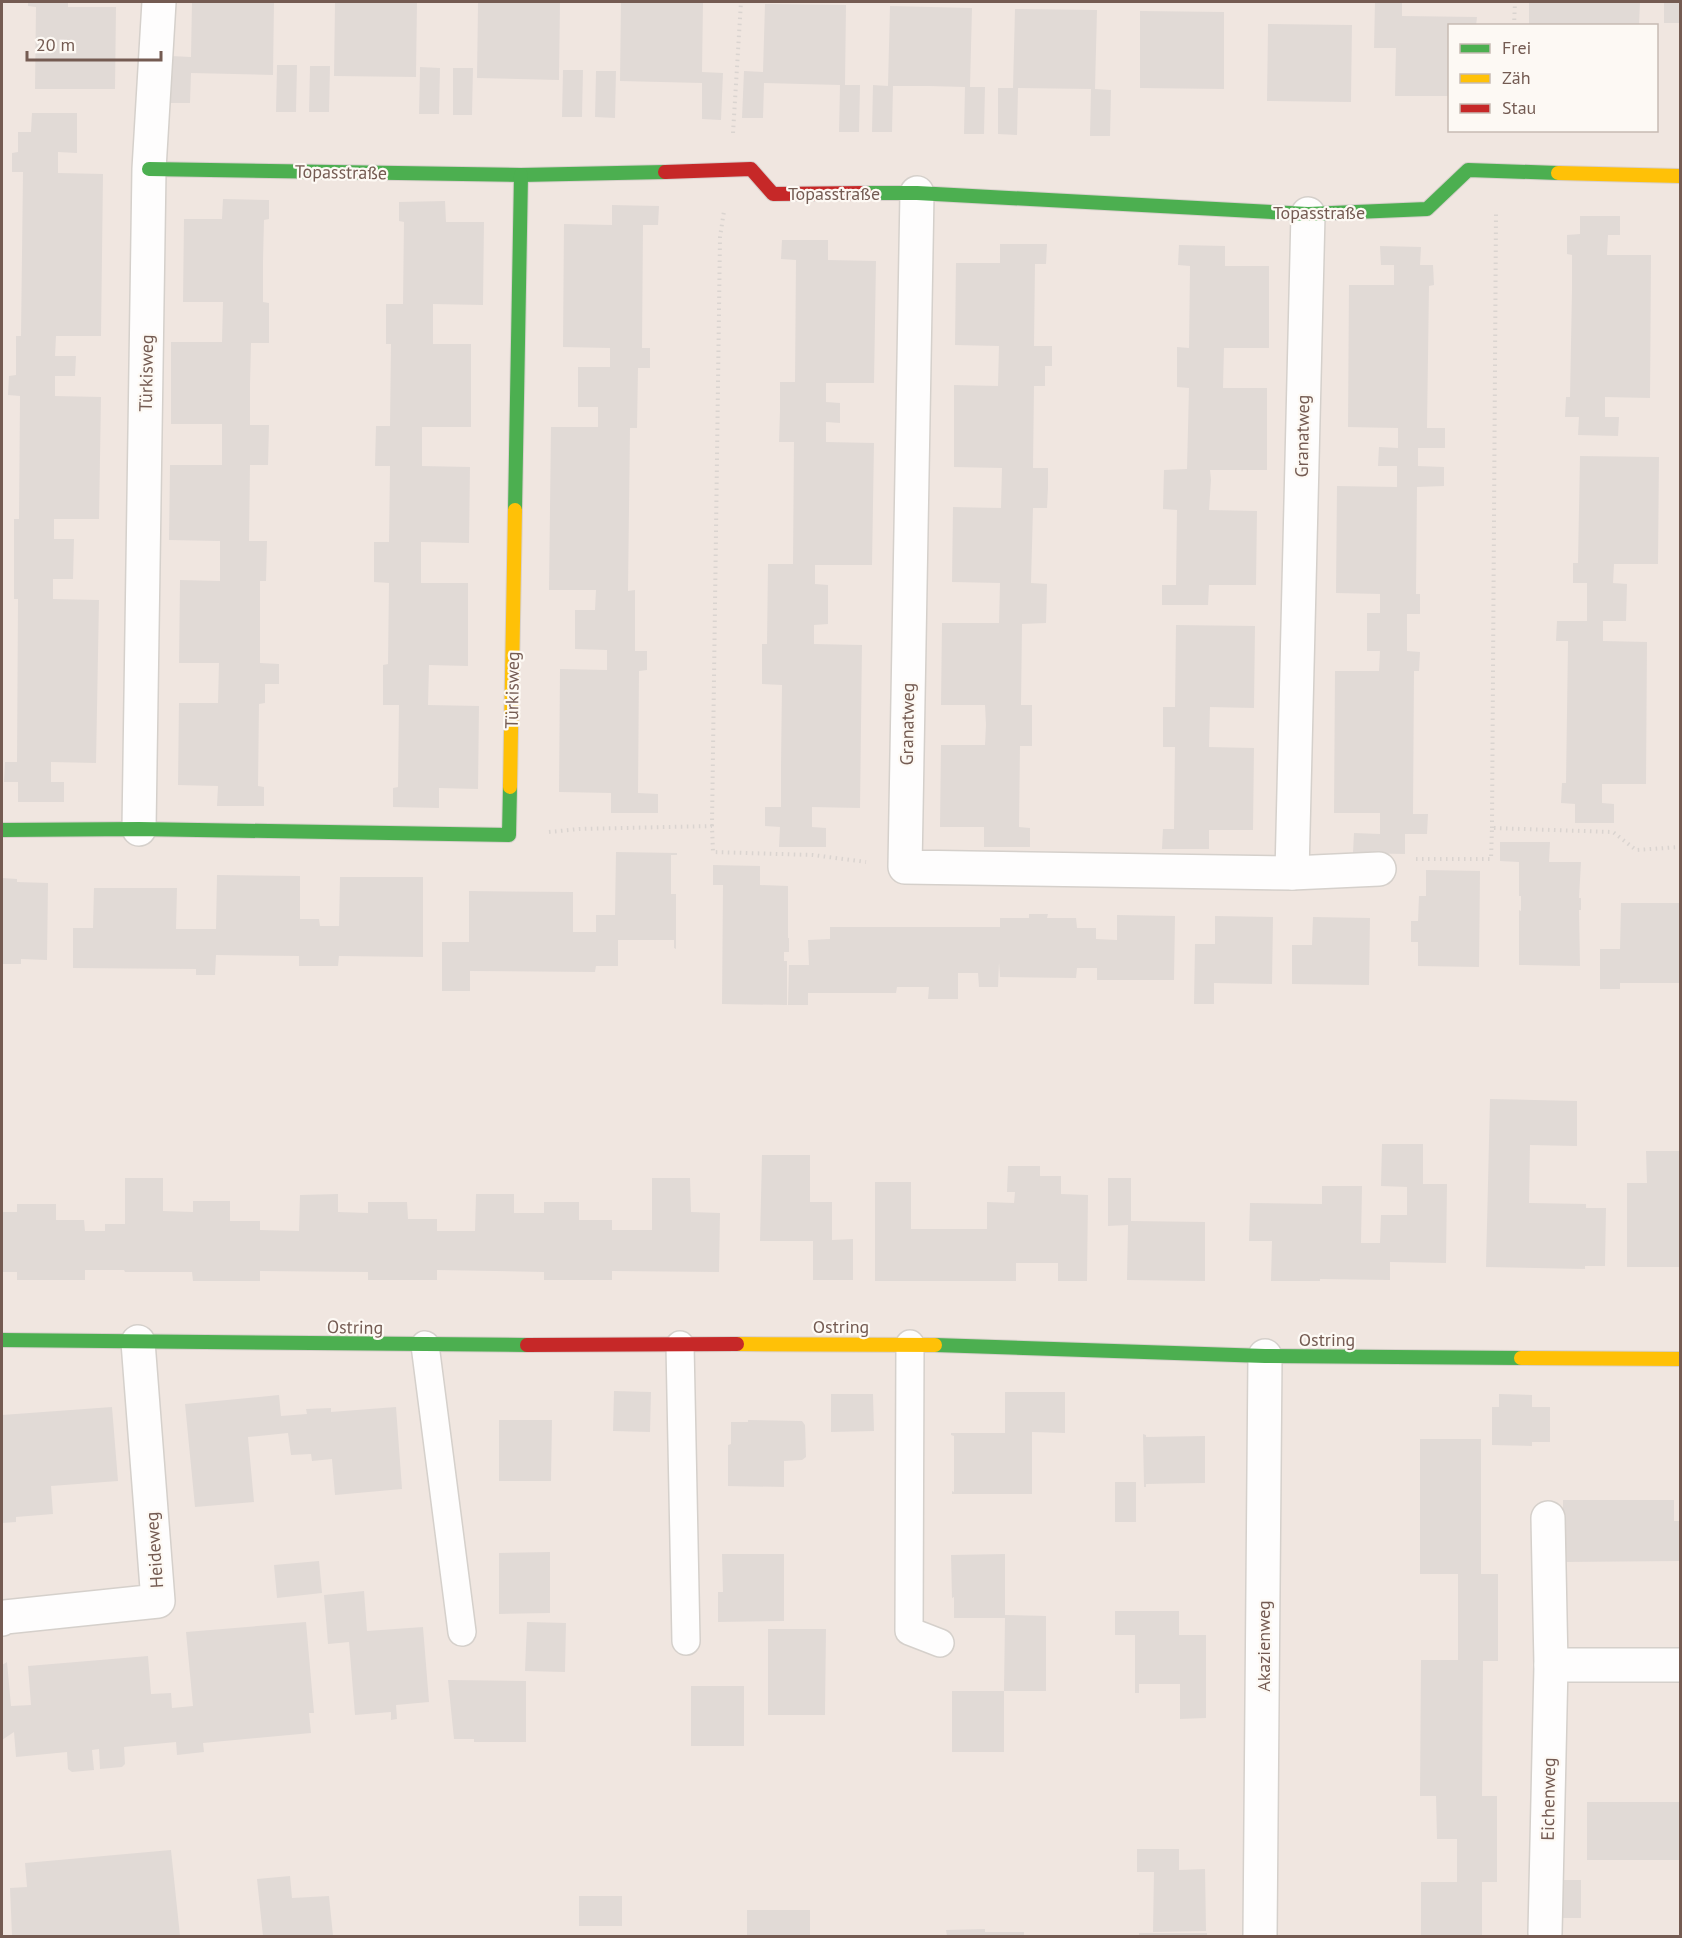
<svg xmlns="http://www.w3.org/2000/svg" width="1682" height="1938" font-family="'PT Sans',sans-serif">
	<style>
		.residential { fill: #f0e6e0; fill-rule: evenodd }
		.building { fill: #e1dad6 }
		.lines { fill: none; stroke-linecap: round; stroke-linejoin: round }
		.lane-casing { stroke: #d5d0cb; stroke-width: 30 }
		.street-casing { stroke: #d5d0cb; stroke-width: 36 }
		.fast-casing { stroke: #d8d0cc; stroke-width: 16 }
		.slow-casing { stroke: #d8d0cc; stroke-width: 16 }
		.jam-casing { stroke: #d8d0cc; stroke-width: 16 }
		.path { stroke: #dad4d0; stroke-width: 4; stroke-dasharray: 1.5 4.5; stroke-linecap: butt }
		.lane { stroke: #fefdfd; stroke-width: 27 }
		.street { stroke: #fefdfd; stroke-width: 33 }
		.fast { stroke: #4caf50; stroke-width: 14 }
		.slow { stroke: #ffc107; stroke-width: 14 }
		.jam { stroke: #c62828; stroke-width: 14 }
		.labels { text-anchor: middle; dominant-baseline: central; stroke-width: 4.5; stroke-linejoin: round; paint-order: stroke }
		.street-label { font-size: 18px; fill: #745b52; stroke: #fdf9f4 }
	</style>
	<rect width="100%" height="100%" fill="#f8f4f0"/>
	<path class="residential" d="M 2,2 L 1680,2 L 1680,1936 L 2,1936 ZM 1450,26 L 1656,26 L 1656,130 L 1450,130 Z"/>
	<g class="building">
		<polygon points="28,2 68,2 68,7 116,7 115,89 35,89 36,7 28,6"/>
		<polygon points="192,2 274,2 273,75 191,73 190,103 170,103 171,56 191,57"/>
		<polygon points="335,2 417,2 416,77 334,76"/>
		<polygon points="478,2 560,2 559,80 477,78"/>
		<polygon points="621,2 703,2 702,72 723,73 721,120 702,119 702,83 620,81"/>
		<polygon points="1375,2 1402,2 1402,16 1477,17 1476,26 1449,26 1449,96 1395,96 1396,48 1374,48"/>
		<polygon points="1529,2 1640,2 1639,26 1529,26"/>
		<polygon points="1664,2 1680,3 1680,23 1664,23"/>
		<polygon points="765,4 846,5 845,85 860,85 859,132 839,132 840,85 764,83 763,118 742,118 744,71 763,72"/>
		<polygon points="890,6 972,8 970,87 985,87 984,134 964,134 965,87 929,86 893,86 892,132 872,132 873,85 888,86"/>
		<polygon points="1015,9 1097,10 1095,89 1111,90 1110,136 1090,136 1091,89 1018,88 1017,135 998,134 998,88 1013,88"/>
		<polygon points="1140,11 1224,12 1224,89 1140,88"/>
		<polygon points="1268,24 1352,25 1351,102 1267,101"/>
		<polygon points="277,65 297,65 296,112 276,112"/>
		<polygon points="310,66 330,66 329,112 309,112"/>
		<polygon points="420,67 440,68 439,114 419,114"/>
		<polygon points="453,68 473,68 472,115 453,115"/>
		<polygon points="563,70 583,70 582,117 562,117"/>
		<polygon points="596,71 616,71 615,118 595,117"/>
		<polygon points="32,113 77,113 77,153 58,152 58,173 103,174 101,336 56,336 55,356 76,356 75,376 55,376 55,396 101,397 99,519 54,519 54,539 74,539 73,579 53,579 53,599 99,600 96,763 51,762 51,782 64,782 64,802 18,802 18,782 4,782 5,762 17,762 18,599 14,599 14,519 19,519 20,396 8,395 9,376 16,375 16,336 21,336 23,172 12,172 12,153 18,152 18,132 31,132"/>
		<polygon points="223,199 269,200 269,219 264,220 263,261 263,302 269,303 269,343 251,343 250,384 250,425 269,425 268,465 250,465 249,541 267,541 266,581 260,581 260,663 279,664 279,684 265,684 265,703 259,704 258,786 264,787 264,806 217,806 218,786 178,785 179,703 218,703 219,663 179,663 180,580 220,581 220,541 169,540 170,465 222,465 222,424 171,424 171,342 222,342 223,302 183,302 184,219 222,219"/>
		<polygon points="445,201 446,222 484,222 483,305 433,304 433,344 471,344 471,427 422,427 422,466 470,467 469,543 421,542 421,583 468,583 468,666 429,665 428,705 479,706 478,789 439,788 439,808 393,807 393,788 398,787 399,705 383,705 383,665 388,664 389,583 374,582 374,542 389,542 390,466 375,466 376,426 390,426 391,344 386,344 386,304 403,304 404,222 399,221 399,202"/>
		<polygon points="612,205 659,206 658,225 643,225 642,348 650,348 650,368 638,368 637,428 630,428 628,591 635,590 635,651 647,651 647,670 639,671 638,793 658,794 658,813 611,813 611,793 559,792 560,669 607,670 607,650 575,649 575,610 595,610 596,590 549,590 551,427 598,427 598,407 578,407 578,367 610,367 610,348 563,347 564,224 612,225"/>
		<polygon points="1580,216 1620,216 1620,235 1608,235 1607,255 1651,255 1650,398 1605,397 1605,417 1619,417 1618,436 1578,435 1579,417 1565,417 1566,397 1570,397 1572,290 1572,255 1567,254 1567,235 1580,234"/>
		<polygon points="782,240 828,240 828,260 876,261 874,383 826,383 826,402 840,403 840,423 826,422 826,442 874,443 872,565 815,565 815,584 828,585 828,624 814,625 814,644 862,645 860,808 812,807 812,827 826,828 826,847 779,847 780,827 765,826 765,807 781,807 781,766 782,685 762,684 762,644 767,644 768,564 793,564 794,442 779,442 780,411 780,382 795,382 796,260 781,259"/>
		<polygon points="1000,244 1047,244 1046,264 1035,264 1034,346 1052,346 1052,366 1045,366 1045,386 1034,386 1033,468 1048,468 1048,488 1047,508 1033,508 1031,583 1047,584 1046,623 1022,624 1021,705 1032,705 1032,746 1020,746 1019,827 1030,828 1030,847 984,847 984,827 940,827 941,745 985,745 986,725 985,705 941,705 942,623 999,623 1000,583 952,582 953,507 1001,508 1002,468 954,467 954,385 998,386 999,346 955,345 956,263 1000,263"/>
		<polygon points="1179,245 1225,246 1225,266 1269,266 1269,348 1224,348 1223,388 1267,388 1267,470 1210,470 1211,480 1209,510 1257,511 1256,585 1209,585 1208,605 1162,605 1162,585 1176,585 1177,510 1163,509 1164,470 1187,469 1189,388 1177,387 1177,347 1189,348 1190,266 1178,265"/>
		<polygon points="1380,246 1421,247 1420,265 1433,265 1434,285 1429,286 1427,428 1445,428 1445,448 1418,448 1418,466 1444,467 1444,486 1417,487 1416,594 1420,594 1420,614 1407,614 1407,651 1420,652 1419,671 1414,671 1413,814 1428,814 1427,834 1405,834 1405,854 1353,853 1354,833 1380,834 1380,813 1334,813 1335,671 1379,671 1380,651 1367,651 1367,613 1380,613 1380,594 1336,593 1337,486 1397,487 1397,466 1378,466 1379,447 1398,448 1398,428 1348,427 1349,285 1394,285 1394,265 1381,265"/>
		<polygon points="1580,456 1659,457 1658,564 1614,564 1613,583 1627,584 1626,621 1603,621 1603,641 1647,642 1646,784 1602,784 1602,803 1614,804 1614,823 1575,823 1575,804 1561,803 1562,783 1566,783 1568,641 1556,641 1557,621 1587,621 1587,583 1573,583 1573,563 1578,563"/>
		<polygon points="1176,625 1255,626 1254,708 1210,707 1209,747 1254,748 1253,830 1209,830 1209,849 1162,849 1163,829 1174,829 1175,747 1163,747 1163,707 1175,707"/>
		<polygon points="1500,842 1550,842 1549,862 1581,862 1579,898 1581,898 1581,910 1579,910 1580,966 1519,965 1519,910 1521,911 1521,896 1519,896 1519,862 1500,861"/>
		<polygon points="616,852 677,853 677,855 671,855 671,894 676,894 676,949 674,948 674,940 618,940 618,966 596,966 595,972 470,971 470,991 442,991 442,942 469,942 469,891 573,892 573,932 596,932 596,915 615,915"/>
		<polygon points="713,865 760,866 760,885 788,886 788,938 789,938 789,952 784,952 784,961 787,961 787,1005 722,1004 723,885 713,885"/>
		<polygon points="1426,870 1480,871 1479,967 1418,966 1418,942 1411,942 1411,921 1418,921 1419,896 1426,896"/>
		<polygon points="217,875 300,876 300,919 319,919 320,926 339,926 340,877 423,877 423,957 339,956 338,966 299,966 299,956 216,955 215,975 196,975 196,969 73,968 73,928 93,928 94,888 177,888 176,929 216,929"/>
		<polygon points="2,878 17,879 17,882 48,883 47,960 21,959 21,964 2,964"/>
		<polygon points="1621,903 1680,903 1680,983 1620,983 1620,989 1600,989 1600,949 1620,949"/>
		<polygon points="1029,914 1048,914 1047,918 1076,918 1077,928 1096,928 1096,939 1117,940 1117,915 1175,916 1174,980 1097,980 1097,968 1077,968 1076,978 1000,977 999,963 998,987 979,987 978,973 958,973 958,999 928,999 929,987 897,987 896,993 808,993 808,1005 788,1005 789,965 809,965 808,940 830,939 830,927 1000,927 1000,918 1029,918"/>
		<polygon points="1215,916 1273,917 1272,984 1214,983 1214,1004 1194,1004 1195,944 1215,944"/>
		<polygon points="1313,917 1370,918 1369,985 1292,984 1292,945 1312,945"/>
		<polygon points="1490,1099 1577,1101 1577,1146 1530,1145 1529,1203 1586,1204 1586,1208 1606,1208 1605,1266 1585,1266 1585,1269 1486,1267"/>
		<polygon points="1382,1144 1423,1144 1423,1184 1447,1184 1446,1263 1390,1262 1390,1280 1320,1279 1320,1281 1271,1281 1272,1241 1249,1241 1250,1203 1322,1204 1322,1186 1362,1186 1361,1243 1380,1243 1381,1215 1407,1215 1407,1187 1381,1186"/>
		<polygon points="1646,1151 1680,1151 1680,1267 1627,1267 1627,1183 1647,1183"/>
		<polygon points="762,1155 810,1155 810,1202 832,1202 832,1240 853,1239 853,1280 813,1280 813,1241 760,1241"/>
		<polygon points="1008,1166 1040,1166 1040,1176 1061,1176 1061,1194 1088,1195 1087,1281 1058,1281 1058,1263 1016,1263 1016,1281 875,1281 875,1182 911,1182 911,1229 987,1229 987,1202 1014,1203 1015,1192 1007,1192"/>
		<polygon points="125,1178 163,1178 163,1211 193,1212 193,1201 230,1201 230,1221 260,1221 260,1230 299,1231 300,1195 338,1194 338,1212 368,1213 368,1202 407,1202 408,1219 437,1219 437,1231 475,1231 476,1194 514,1194 514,1213 544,1213 544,1202 579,1202 579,1220 612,1220 612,1230 652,1230 652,1178 690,1178 691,1212 720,1213 719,1272 612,1271 612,1280 544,1280 544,1272 437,1270 437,1280 368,1280 368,1272 260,1271 260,1281 193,1281 192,1272 125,1272 124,1270 85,1270 85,1280 17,1280 17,1272 2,1272 2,1212 17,1212 17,1204 56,1204 56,1220 84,1220 85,1231 105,1231 105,1224 125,1224"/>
		<polygon points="1108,1178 1131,1178 1131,1221 1205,1222 1205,1281 1127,1280 1128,1225 1108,1226"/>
		<polygon points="614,1391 651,1392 650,1432 613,1431"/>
		<polygon points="1005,1392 1065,1392 1065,1433 1032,1432 1032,1494 952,1494 952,1491 954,1492 954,1436 951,1435 951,1433 1005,1433"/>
		<polygon points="831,1394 873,1394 874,1431 831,1432"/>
		<polygon points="1499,1394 1532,1395 1532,1407 1550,1407 1550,1442 1532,1442 1532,1446 1492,1445 1492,1407 1499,1407"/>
		<polygon points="279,1395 281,1416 307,1414 306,1409 331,1408 331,1412 396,1407 402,1489 335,1495 332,1459 312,1461 311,1454 291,1455 288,1433 248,1437 254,1502 195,1507 185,1404"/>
		<polygon points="112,1407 118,1481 51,1486 53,1514 16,1517 16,1522 2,1523 2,1454 3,1454 2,1415"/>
		<polygon points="499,1420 552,1420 551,1481 499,1481"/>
		<polygon points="748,1420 802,1421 805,1425 806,1457 802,1460 784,1461 784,1487 728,1486 728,1445 731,1444 731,1422 748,1422"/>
		<polygon points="1143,1434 1146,1435 1146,1437 1205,1436 1205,1483 1146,1484 1146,1487 1144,1487"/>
		<polygon points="1420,1439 1481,1439 1481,1574 1498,1574 1498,1661 1483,1661 1482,1796 1497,1796 1497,1882 1482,1882 1482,1936 1421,1936 1421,1882 1457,1882 1457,1839 1437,1839 1436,1796 1420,1796 1421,1660 1458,1660 1458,1574 1420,1574"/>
		<rect x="1115" y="1482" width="21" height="40"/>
		<polygon points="1563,1500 1674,1500 1674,1521 1680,1521 1680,1561 1563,1562"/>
		<polygon points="550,1552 550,1613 499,1614 499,1553"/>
		<polygon points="722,1554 784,1554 784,1621 718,1622 718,1592 723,1592"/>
		<polygon points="1005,1554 1005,1615 1046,1616 1046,1691 1004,1691 1005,1618 954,1618 954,1597 952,1598 951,1555"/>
		<polygon points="319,1561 322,1593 277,1598 274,1565"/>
		<polygon points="364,1591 367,1631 423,1627 429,1702 396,1705 397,1719 391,1720 391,1712 355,1715 349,1642 328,1644 324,1595"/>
		<polygon points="1115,1611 1179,1611 1179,1635 1206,1635 1206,1718 1180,1719 1180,1684 1139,1684 1139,1693 1135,1693 1135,1635 1115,1635"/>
		<polygon points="306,1622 314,1713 309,1713 311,1733 203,1743 204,1752 177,1755 176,1742 124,1747 125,1764 122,1767 100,1769 99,1749 92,1750 94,1770 72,1772 68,1769 67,1752 16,1757 14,1732 2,1740 2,1665 7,1662 11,1706 31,1705 28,1666 148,1656 151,1694 171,1693 172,1708 193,1706 186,1632"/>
		<polygon points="527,1622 566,1623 565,1672 525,1671"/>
		<polygon points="768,1629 826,1629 825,1715 768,1715"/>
		<polygon points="448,1680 526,1681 526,1742 474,1742 474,1739 454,1739"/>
		<rect x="691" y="1686" width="53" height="60"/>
		<rect x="952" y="1691" width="52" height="61"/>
		<rect x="1587" y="1802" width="93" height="58"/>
		<polygon points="1137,1849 1179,1849 1179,1870 1205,1869 1206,1931 1153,1932 1154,1872 1137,1872"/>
		<polygon points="171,1850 180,1936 12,1936 10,1888 27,1887 25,1863"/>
		<polygon points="290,1876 292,1898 329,1896 333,1936 263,1936 257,1879"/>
		<rect x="1563" y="1880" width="18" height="38"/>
		<rect x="579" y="1896" width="43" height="30"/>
		<rect x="747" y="1910" width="63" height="26"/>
		<polygon points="985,1929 985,1932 1024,1932 1024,1936 947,1936 946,1930"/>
		<rect x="1139" y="1933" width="68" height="3"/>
	</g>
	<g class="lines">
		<g class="lane-casing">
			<g id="lane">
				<polyline points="910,1344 909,1631 940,1643"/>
				<polyline points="425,1345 462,1632"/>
				<polyline points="680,1345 686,1641"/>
			</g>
		</g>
		<g class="street-casing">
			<g id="street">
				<polyline points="917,193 905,867 1292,873 1379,869"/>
				<polyline points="139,829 149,169 159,2"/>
				<polyline points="1292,873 1308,214"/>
				<polyline points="1548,1518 1551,1665"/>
				<polyline points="2,1619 5,1617 158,1601 138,1342"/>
				<polyline points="1545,1933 1551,1665 1680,1665"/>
				<polyline points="1260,1936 1265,1356"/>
			</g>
		</g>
		<g class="fast-casing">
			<g id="fast">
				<polyline points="149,169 521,175 665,172"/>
				<polyline points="865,193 917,193 1308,214 1427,209 1468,170 1558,173"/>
				<polyline points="515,510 521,175"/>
				<polyline points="2,830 139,829 509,835 510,787"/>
				<polyline points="2,1340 527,1345"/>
				<polyline points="935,1345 1265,1356 1521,1358"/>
			</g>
		</g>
		<g class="slow-casing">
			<g id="slow">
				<polyline points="1558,173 1680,176"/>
				<polyline points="510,787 515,510"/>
				<polyline points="737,1344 935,1345"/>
				<polyline points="1521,1358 1680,1359"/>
			</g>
		</g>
		<g class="jam-casing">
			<g id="jam">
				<polyline points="665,172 751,169 773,194 865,193"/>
				<polyline points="527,1345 737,1344"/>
			</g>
		</g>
		<g class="path">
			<polyline points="1514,26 1515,2"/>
			<polyline points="733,133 741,2"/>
			<polyline points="712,826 720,237 724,211"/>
			<polyline points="1492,828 1496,211"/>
			<polyline points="549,832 579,829 712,826 713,852 813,855 866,862"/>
			<polyline points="1416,859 1491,859 1492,828 1613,832 1636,850 1680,847"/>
		</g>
		<use href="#lane" class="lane"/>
		<use href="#street" class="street"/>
		<use href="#fast" class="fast"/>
		<use href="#slow" class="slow"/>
		<use href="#jam" class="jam"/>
	</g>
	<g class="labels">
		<g class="street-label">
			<text transform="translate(341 172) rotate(1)">Topasstraße</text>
			<text x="834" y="193">Topasstraße</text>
			<text x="1319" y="212">Topasstraße</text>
			<text transform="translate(146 373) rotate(-89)">Türkisweg</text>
			<text transform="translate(1302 436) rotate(-89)">Granatweg</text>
			<text transform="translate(512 690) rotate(-89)">Türkisweg</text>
			<text transform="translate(907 724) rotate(-89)">Granatweg</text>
			<text x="841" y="1326">Ostring</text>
			<text transform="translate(355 1327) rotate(1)">Ostring</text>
			<text x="1327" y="1339">Ostring</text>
			<text transform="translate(154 1550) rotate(-94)">Heideweg</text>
			<text transform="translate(1263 1646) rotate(-90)">Akazienweg</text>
			<text transform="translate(1548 1799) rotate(-89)">Eichenweg</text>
		</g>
	</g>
	<rect width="1682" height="1938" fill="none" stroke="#745b52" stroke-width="6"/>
	<rect x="1448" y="24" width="210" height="108" fill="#fdf9f4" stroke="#c6bab3" stroke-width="1.5"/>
	<rect x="1460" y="44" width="30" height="9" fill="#4caf50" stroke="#c6bab3" stroke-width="1.5"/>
	<text x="1502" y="54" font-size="18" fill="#745b52">Frei</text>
	<rect x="1460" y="74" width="30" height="9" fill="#ffc107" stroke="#c6bab3" stroke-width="1.5"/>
	<text x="1502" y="84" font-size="18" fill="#745b52">Zäh</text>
	<rect x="1460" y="104" width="30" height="9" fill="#c62828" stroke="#c6bab3" stroke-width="1.5"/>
	<text x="1502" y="114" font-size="18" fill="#745b52">Stau</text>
	<path d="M27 51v9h134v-9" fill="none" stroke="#745b52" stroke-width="3"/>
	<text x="36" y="51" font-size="18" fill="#745b52" stroke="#fdf9f4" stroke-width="4.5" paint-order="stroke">20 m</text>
</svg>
